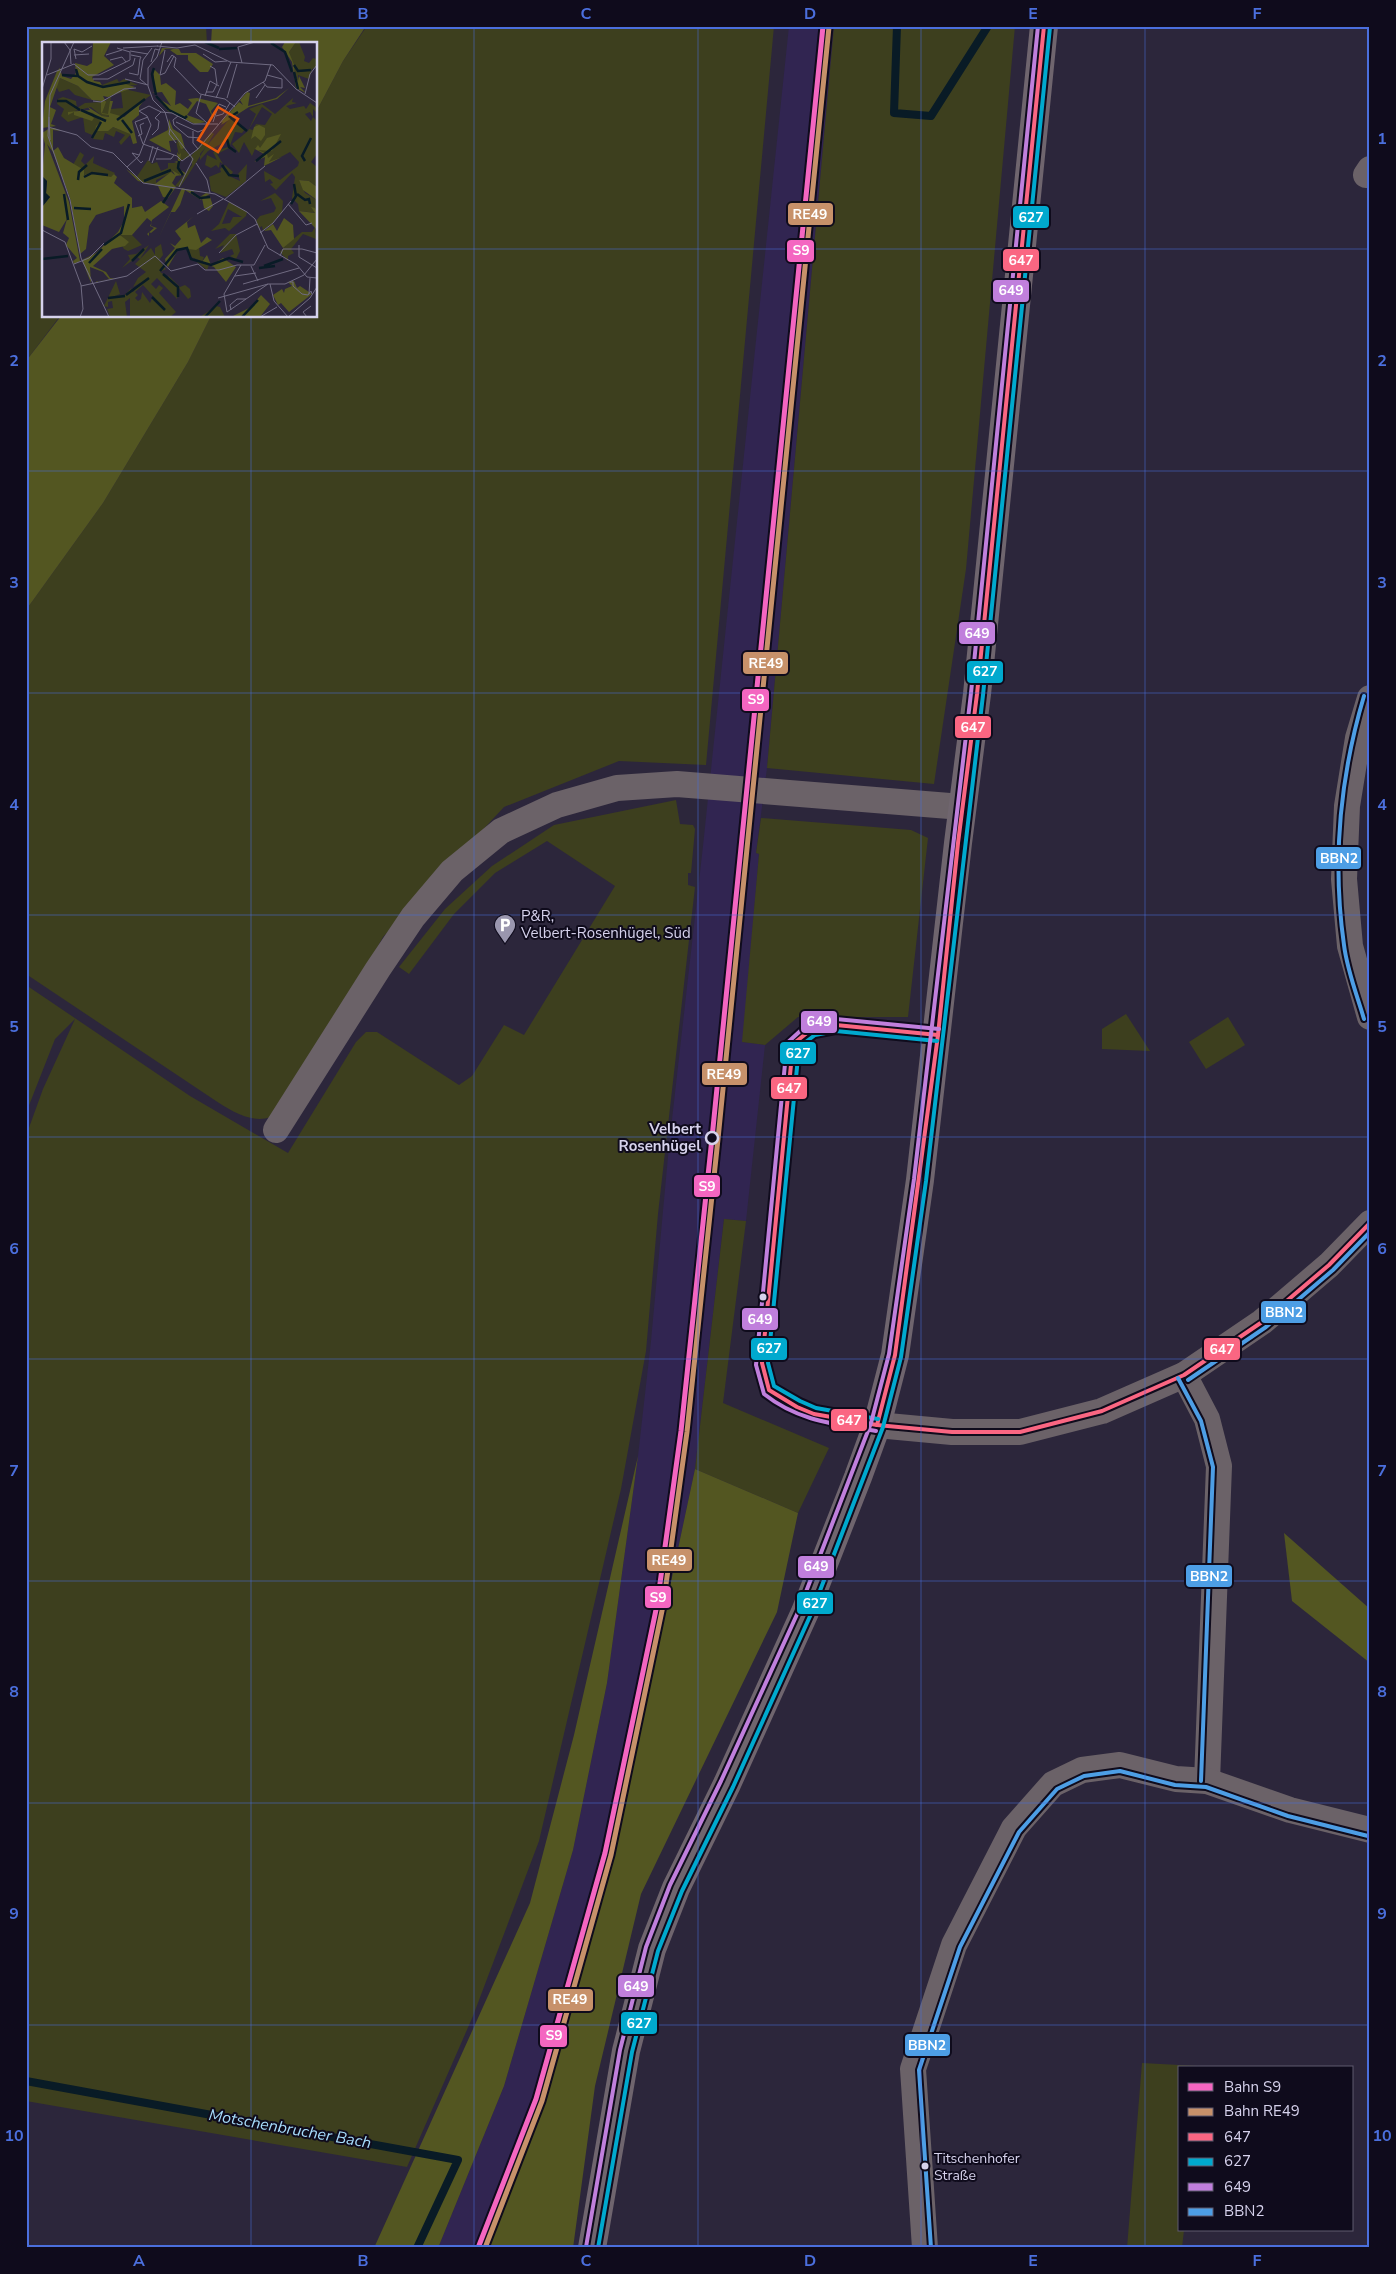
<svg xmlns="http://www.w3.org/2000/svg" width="1396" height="2274" font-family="'Nunito Sans',sans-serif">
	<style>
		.built { fill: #312551 }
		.green { fill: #3d3f1e }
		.forest { fill: #535621 }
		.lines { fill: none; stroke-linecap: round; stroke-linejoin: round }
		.stream { stroke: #091b26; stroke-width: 8 }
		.street { stroke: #6b6268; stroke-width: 26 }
		.secondary { stroke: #6f656e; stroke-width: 28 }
		.bus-1-casing { stroke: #0f0b1c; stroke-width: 8 }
		.bus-2-casing { stroke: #0f0b1c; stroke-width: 8 }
		.bus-3-casing { stroke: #0f0b1c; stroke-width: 8 }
		.bus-4-casing { stroke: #0f0b1c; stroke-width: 8 }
		.bus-1 { stroke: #fa6682; stroke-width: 4 }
		.bus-2 { stroke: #00a9ce; stroke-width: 4 }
		.bus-3 { stroke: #c07fdc; stroke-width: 4 }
		.bus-4 { stroke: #4d9ee5; stroke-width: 4 }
		.rail-1-casing { stroke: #0f0b1c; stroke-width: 9 }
		.rail-2-casing { stroke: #0f0b1c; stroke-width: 9 }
		.rail-1 { stroke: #f466c1; stroke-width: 5 }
		.rail-2 { stroke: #c7916a; stroke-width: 5 }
		.grid { fill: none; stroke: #4b6fdd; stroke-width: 1; stroke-opacity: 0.55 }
		.stop-dot { fill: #0f0b1c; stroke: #d6d2ec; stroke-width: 2.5 }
		.bus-dot { fill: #d6d2ec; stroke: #0f0b1c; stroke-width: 2 }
		.labels { text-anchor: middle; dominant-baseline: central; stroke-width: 4; stroke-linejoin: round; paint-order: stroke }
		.bus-label { font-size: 14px; fill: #d6d2ec; stroke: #0f0b1c; text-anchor: start }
		.poi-label { font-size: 15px; fill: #d6d2ec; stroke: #0f0b1c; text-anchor: start }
		.stop-label { font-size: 15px; font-weight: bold; fill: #d6d2ec; stroke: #0f0b1c; text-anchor: end }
		.water-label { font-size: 16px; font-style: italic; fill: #a6dcfb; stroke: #0f0b1c }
		.inset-river { fill: none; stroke: #091b26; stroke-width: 2.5 }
		.inset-road { fill: none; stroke: #706b82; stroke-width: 1 }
		.view { fill: #e8590c; fill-opacity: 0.15; stroke: #e8590c; stroke-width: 2.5 }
		.inset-edge { fill: none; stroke: #d6d2ec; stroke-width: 2.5 }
		.line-badge { stroke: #0f0b1c; stroke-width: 2 }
		.badge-label { font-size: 14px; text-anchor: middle; font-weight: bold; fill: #fff }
		.neatline { fill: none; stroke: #4b6fdd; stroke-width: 2 }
		.grid-label { font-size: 16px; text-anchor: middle; font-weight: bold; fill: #4b6fdd }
	</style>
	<rect width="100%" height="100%" fill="#2c263b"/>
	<polygon class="built" points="789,26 834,26 767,768 756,853 759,854 743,1042 765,1045 746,1221 724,1219 695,1469 612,1859 542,2102 480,2248 438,2248 504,2086 573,1850 607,1683 638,1456 651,1341 669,1146 703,846"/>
	<g class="green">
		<polygon points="26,26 206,26 207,44 44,44 44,316 60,316 26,361"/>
		<path d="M 367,26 L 774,26 L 706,765 L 619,761 L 504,807 L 383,937 L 355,988 L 271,1117 C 250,1124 230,1110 213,1099 L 26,974 L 26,610 L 103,503 L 188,362 L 211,316 L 316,316 L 316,112 L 343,61 Z"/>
		<polygon points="834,26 1015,26 966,569 934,784 767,768"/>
		<polygon points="676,800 680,824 693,825 695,829 691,873 688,873 688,885 695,887 658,1214 646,1351 621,1489 539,1841 473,2016 407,2167 26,2101 26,1136 43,1089 75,1019 55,1039 26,1113 26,985 190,1096 288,1153 356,1042 366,1032 377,1032 459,1085 472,1076 504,1025 524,1035 615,886 547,841 495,873 454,914 409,974 399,967 445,909 492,866 554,825"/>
		<polygon points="761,818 911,830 928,838 908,1017 798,1017 765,1045 742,1042 759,854 756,853"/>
		<polygon points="1126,1014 1150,1051 1102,1049 1102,1029"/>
		<polygon points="1228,1017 1245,1045 1206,1069 1189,1042"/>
		<polygon points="724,1219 746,1221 723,1403 829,1448 798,1513 695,1469"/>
		<polygon points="1142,2063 1198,2066 1180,2068 1180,2230 1184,2230 1182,2248 1127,2248"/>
	</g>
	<g class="forest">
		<polygon points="212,26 366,26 343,61 316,112 316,44 211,44"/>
		<polygon points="61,316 211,316 188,362 103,503 26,610 26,361"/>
		<polygon points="638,1456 607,1683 573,1850 504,2086 438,2248 374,2248 530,1903 574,1735"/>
		<polygon points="695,1469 798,1513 777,1612 641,1894 595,2086 573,2248 480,2248 542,2102 612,1859"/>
		<polygon points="1284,1533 1370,1609 1370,1663 1292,1601"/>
	</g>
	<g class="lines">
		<g class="stream">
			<polyline points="897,26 894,113 931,116 988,26"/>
			<polyline points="26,2081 458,2160 417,2248"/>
		</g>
		<g class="street">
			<polyline points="1366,175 1370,169"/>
			<polyline points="1370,698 1358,738 1347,806 1344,879 1350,946 1370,1017"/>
			<polyline points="276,1130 378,969 413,917 452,871 501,831 557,805 617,788 677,784 962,807"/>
			<polyline points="1184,1375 1207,1419 1219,1466 1207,1781"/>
			<polyline points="877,1425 952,1432 1020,1432 1102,1411 1184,1375 1262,1322 1329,1265 1370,1223"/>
			<polyline points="925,2248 913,2069 954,1945 1014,1828 1053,1784 1082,1770 1120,1765 1176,1779 1207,1781 1290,1810 1370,1830"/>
		</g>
		<polyline class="secondary" points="592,2248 626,2051 652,1949 676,1888 727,1784 805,1612 858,1477 877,1425 895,1355 920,1180 958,843 977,694 1044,26"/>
		<g class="bus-1-casing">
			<g id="bus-1">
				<polyline points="938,1035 836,1025 812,1029 793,1044 762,1363 769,1390 797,1407 814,1414 877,1425 952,1432 1020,1432 1102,1411 1184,1375 1262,1322 1329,1265 1370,1223"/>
				<polyline points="877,1425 895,1355 938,1035 958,843 977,694 1044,26"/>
			</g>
		</g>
		<g class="bus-2-casing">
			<g id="bus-2">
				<polyline points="878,1419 816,1408 800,1401 774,1386 768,1363 799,1047 815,1035 836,1031 937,1041"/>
				<polyline points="598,2248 632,2052 658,1951 682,1891 733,1787 811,1614 883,1427 901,1357 926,1181 983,695 1050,27"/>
			</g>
		</g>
		<g class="bus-3-casing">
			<g id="bus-3">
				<path d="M 876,1431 C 834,1424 798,1421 764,1394 L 756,1365 L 787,1043 L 809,1023 L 836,1019 L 939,1029"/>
				<polyline points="586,2247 620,2050 646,1947 670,1885 721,1781 799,1610 871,1423 889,1354 914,1179 971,693 1038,26"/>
			</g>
		</g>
		<g class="bus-4-casing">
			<g id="bus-4">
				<path d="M 1364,1019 C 1357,995 1347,970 1344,945 C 1332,861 1340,777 1364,696"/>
				<polyline points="1178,1378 1201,1421 1213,1467 1201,1781"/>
				<polyline points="1188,1380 1266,1327 1333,1270 1370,1232"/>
				<polyline points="931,2248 919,2070 960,1947 1019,1832 1057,1789 1084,1776 1120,1771 1175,1785 1206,1787 1288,1816 1368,1836"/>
			</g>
		</g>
		<use href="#bus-1" class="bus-1"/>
		<use href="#bus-2" class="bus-2"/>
		<use href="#bus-3" class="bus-3"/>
		<use href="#bus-4" class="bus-4"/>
		<g class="rail-1-casing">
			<polyline id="rail-1" points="478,2248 536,2099 605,1853 657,1605 681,1431 712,1138 823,26"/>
		</g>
		<g class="rail-2-casing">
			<polyline id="rail-2" points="485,2248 542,2101 611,1855 663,1606 687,1432 718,1139 829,27"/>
		</g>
		<use href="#rail-1" class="rail-1"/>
		<use href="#rail-2" class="rail-2"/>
	</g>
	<path class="grid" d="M 251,26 L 251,44M 474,26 L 474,2248M 698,26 L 698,2248M 921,26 L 921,2248M 1145,26 L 1145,2248M 26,249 L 44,249M 316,249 L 1370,249M 251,316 L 251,2248M 26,471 L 1370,471M 26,693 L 1370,693M 26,915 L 1370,915M 26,1137 L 1370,1137M 26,1359 L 1370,1359M 26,1581 L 1370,1581M 26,1803 L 1370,1803M 26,2025 L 1370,2025"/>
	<defs>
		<g id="parking-pin" transform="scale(1.125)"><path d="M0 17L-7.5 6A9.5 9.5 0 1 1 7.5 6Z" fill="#9a96ae" stroke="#0f0b1c"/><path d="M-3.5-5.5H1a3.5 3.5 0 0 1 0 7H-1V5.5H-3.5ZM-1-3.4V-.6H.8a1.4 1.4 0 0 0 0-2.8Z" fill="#fff"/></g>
	</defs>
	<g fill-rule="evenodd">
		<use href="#parking-pin" x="505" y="925"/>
	</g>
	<circle class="stop-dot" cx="712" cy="1138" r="6"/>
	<g class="bus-dot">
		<circle cx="763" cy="1297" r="4.5"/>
		<circle cx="925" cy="2166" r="4.5"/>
	</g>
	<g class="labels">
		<g class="bus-label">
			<text x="934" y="2158">Titschenhofer<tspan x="934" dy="17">Straße</tspan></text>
		</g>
		<g class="poi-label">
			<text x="521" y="916">P&amp;R,<tspan x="521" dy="17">Velbert-Rosenhügel, Süd</tspan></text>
		</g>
		<g class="stop-label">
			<text x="701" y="1129">Velbert<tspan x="701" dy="17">Rosenhügel</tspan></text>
		</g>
		<g class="water-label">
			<text transform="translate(290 2129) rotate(10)">Motschenbrucher Bach</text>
		</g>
	</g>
	<g transform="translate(42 42)">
		<rect width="275" height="275" fill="#2c263b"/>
		<path d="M 254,0 L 257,0 L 263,15 L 262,19 L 267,21 L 271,16 L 275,17 L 275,25 L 270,27 L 267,37 L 256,33 L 256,40 L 247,10 ZM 18,36 L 36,44 L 50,58 L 33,53 L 27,47 L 17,50 L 14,44 ZM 75,37 L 77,40 L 82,37 L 96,43 L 61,45 L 60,43 ZM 82,47 L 109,53 L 77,76 L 60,74 L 49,65 L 33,69 L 45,76 L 46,70 L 50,69 L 59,80 L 50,93 L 43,90 L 41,75 L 26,80 L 19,74 L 22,67 L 15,62 L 16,57 L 21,55 L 34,59 L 35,66 L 43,61 L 60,60 L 60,71 L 61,61 L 69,54 L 67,72 L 69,67 L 81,66 L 79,49 ZM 251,56 L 250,60 L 255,61 L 244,64 L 248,67 L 262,64 L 264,67 L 268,61 L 275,66 L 275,71 L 271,67 L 271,75 L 268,70 L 263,72 L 269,79 L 271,75 L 275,79 L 275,112 L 269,120 L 275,125 L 275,145 L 267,139 L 257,138 L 263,151 L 275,158 L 275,171 L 257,169 L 256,162 L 250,156 L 253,135 L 250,131 L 234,148 L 228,142 L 231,141 L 228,137 L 223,140 L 222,129 L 238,138 L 256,124 L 257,120 L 248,110 L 226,122 L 224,112 L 213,107 L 210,114 L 202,100 L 197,111 L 190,102 L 206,89 L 214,72 L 207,67 L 220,62 L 233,72 ZM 220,65 L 230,72 L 223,83 L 214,82 L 211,88 L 207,87 ZM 189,75 L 203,87 L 200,91 L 193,90 L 187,106 L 175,112 L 181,122 L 178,120 L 177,126 L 174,123 L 169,126 L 163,123 L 165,113 L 175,118 L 171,110 L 186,105 L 186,98 L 166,109 L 158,118 L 158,112 ZM 71,85 L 89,92 L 79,103 L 77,100 L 83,93 L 74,89 L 72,95 L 63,91 L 61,98 L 51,97 L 55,89 ZM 169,90 L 172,92 L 145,135 L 138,145 L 133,144 L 150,123 L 149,114 L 138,119 L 134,99 L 149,114 ZM 38,110 L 42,113 L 39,119 L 43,123 L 52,114 L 51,121 L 73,131 L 69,136 L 43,133 L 31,123 ZM 106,118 L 110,122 L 115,120 L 119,129 L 126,126 L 126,121 L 136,121 L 139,134 L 129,129 L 133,134 L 129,131 L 114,138 L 114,142 L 103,141 L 94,136 ZM 205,122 L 204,139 L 184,155 L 169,149 L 167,135 L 179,130 L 178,127 L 183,123 L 191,130 L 189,133 L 185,129 L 187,134 L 198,139 L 196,132 ZM 233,151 L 241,159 L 240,170 L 230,182 L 221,188 L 220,184 L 217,186 L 214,179 L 218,174 L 232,170 L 234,166 L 229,156 L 218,159 ZM 187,160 L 205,170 L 204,174 L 187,189 L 183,186 L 169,189 L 177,182 ZM 186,167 L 200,175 L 191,175 L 188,181 L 180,182 ZM 273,185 L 274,197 L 261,192 L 249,207 L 252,211 L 246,214 L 246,219 L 238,210 L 244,203 L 260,190 L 270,190 ZM 80,191 L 90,193 L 100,203 L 86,209 L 82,207 L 80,204 L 86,200 L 78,196 ZM 188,192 L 194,192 L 198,209 L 194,217 L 188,214 L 192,212 L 190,207 L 178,211 L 182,203 L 173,207 ZM 119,202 L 121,213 L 117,218 L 124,227 L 118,230 L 127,236 L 126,233 L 138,245 L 143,243 L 148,247 L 149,255 L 146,257 L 132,240 L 136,247 L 135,257 L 115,236 L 109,242 L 114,247 L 117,243 L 121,246 L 117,251 L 134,270 L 128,275 L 88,275 L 88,256 L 83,260 L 85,275 L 68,275 L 65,267 L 71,266 L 70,259 L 66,260 L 66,265 L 62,264 L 74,239 L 78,252 L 73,254 L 83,253 L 90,245 L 88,249 L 91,250 L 100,240 L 91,245 L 96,236 L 104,230 L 93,222 L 109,206 L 113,213 L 113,206 ZM 101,243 L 111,254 L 108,261 L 100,250 L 99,257 L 96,259 L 93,256 L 96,253 L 93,250 ZM 107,203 L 98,217 L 95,215 L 80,226 L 88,217 L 86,213 L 94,212 ZM 157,205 L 158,214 L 162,215 L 160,220 L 167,223 L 165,228 L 155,220 L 159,219 L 147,214 L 146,207 ZM 174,264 L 178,265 L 183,275 L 158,275 Z" fill="#3d3f1e" fill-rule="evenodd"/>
		<path d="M 51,0 L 69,0 L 62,14 L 72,23 L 50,35 L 52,39 L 58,40 L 61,45 L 83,42 L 93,45 L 66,55 L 61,54 L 64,60 L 60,71 L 66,72 L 68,59 L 71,59 L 68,71 L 82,75 L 103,57 L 97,65 L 97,73 L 90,79 L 95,101 L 91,102 L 88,92 L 71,85 L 66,89 L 55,89 L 51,97 L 54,84 L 59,80 L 51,71 L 46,70 L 52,76 L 50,79 L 32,73 L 32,70 L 26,73 L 26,70 L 48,68 L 46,65 L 60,74 L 67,75 L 67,73 L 60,72 L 59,70 L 59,59 L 50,58 L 36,44 L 18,36 L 8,65 L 14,68 L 9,82 L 14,84 L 0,86 L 3,59 L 15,29 L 18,26 L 20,34 L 29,37 L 34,31 L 33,21 L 45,24 L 50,21 ZM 243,0 L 254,0 L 247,10 L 252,23 L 253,34 L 256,39 L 257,34 L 263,46 L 258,45 L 264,51 L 254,46 L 250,20 L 240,5 ZM 120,6 L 137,7 L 139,11 L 154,11 L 171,22 L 166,30 L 158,30 L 146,18 L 146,13 L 135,13 L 128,8 L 131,7 L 123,7 L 117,14 ZM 111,26 L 118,33 L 119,43 L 124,41 L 134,49 L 133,63 L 138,61 L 146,67 L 150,61 L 146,57 L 155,56 L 176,61 L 169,69 L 171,76 L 164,62 L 155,59 L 145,73 L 164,80 L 153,82 L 126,69 L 114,55 L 129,64 L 120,50 L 110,51 L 113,50 ZM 247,46 L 235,57 L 207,65 L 179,83 L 181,80 L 178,81 L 197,60 L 201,63 L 198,58 L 205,50 L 208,51 L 206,64 L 234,56 ZM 127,77 L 131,87 L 139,92 L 143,106 L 139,107 L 135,98 L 127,99 L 129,110 L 107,98 L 126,88 ZM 217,83 L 223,86 L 223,93 L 219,99 L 213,94 L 209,97 L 212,85 ZM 8,86 L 12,86 L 20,89 L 11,88 L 11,109 L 16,105 L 22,116 L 42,128 L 42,133 L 49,131 L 69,135 L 72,132 L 75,135 L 72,141 L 90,156 L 90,166 L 100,164 L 103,170 L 119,159 L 127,165 L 110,178 L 109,184 L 115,186 L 109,191 L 107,190 L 107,194 L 105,192 L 112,186 L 108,184 L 110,180 L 105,176 L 90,193 L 78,193 L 87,200 L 83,204 L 70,207 L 51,224 L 64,230 L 68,236 L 74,236 L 51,240 L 67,237 L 61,230 L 48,225 L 49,241 L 40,218 L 54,211 L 76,190 L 82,179 L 82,164 L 54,173 L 47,184 L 44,207 L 38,212 L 28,156 L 11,110 L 5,102 L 27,160 L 38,219 L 32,222 L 31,219 L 35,216 L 24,203 L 27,196 L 21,191 L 25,177 L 17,190 L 0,183 L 0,165 L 8,155 L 4,152 L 5,139 L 0,134 L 3,102 L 0,91 ZM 239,92 L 230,109 L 216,108 L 225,112 L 226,116 L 232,112 L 227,120 L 240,115 L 222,124 L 223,115 L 212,120 L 222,112 L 213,107 L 216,103 L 218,106 L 225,96 ZM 135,110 L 137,113 L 139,111 L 137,127 L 145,132 L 134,134 L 130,141 L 134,145 L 126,156 L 121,155 L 116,144 L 96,139 L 84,127 L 103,141 L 113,142 L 129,130 L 133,133 L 130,128 L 138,133 L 136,121 L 132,120 L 136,119 ZM 257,138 L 267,139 L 275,145 L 275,158 L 261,148 ZM 140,146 L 152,149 L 150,151 L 158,155 L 164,151 L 168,152 L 164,154 L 168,155 L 171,164 L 167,169 L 162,166 L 160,156 L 159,158 L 143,148 L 138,163 L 133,170 L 129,170 L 116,197 ZM 269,165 L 273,166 L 275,171 L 275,188 L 257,169 L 273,171 ZM 152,174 L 145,180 L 146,186 L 153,183 L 159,201 L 165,195 L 170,198 L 154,208 L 146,207 L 147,215 L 160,220 L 165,213 L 169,223 L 181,216 L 194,225 L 184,240 L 172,225 L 149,217 L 147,215 L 145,207 L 136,208 L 126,225 L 124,222 L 123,217 L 133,206 L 128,201 L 133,204 L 139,197 L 133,189 ZM 242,176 L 251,183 L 252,197 L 241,206 L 229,188 L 222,189 L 231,182 L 235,189 ZM 252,239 L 255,246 L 258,244 L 270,252 L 247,270 L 239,261 L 236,263 L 231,253 L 240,247 L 242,251 L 243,247 L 250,244 L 246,240 ZM 219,253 L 228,262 L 218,275 L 189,275 L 209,265 Z" fill="#535621"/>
		<path d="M 0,134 L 5,139 L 4,151 L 8,155 L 0,165 Z" fill="#091b26"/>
		<path class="inset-river" d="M 163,0 L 177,6M 229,1 L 243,10 L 250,30M 177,7 L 195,6M 252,23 L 256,29 L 269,28M 112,26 L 110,32 L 114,53M 34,27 L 36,34 L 45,40 L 61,45 L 88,40M 252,30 L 256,47M 20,33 L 36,34M 114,54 L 127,68M 15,59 L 24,59 L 38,68M 39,68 L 64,79M 127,68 L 143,76 L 145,74M 196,70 L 188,75 L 205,89M 75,78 L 103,57M 80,78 L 90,91M 50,96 L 59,80M 185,97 L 187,105 L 194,110M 137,119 L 136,126 L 141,133M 214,119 L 239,99M 263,119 L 260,114 L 269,96M 180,123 L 187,133 L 197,134M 42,135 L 50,131 L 66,133M 36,138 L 37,130 L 45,123M 102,139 L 129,128M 149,150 L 158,156 L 168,155M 22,152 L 26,178M 255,152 L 263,158 L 267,157 L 268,162M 121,161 L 130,147M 249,162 L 254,154 L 252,142M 32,166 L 49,167M 62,203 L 79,191 L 87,162M 0,217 L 26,214M 90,219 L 102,207M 47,221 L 60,207M 222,224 L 241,217M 217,226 L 233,224M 118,229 L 135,208 L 145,206 L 149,217 L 169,223 L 187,216 L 201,220M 121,232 L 136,245 L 136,255M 84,253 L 107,236M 110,255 L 123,268M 66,256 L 83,254M 163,275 L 178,259M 200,275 L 216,258"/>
		<path class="inset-road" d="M 22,0 L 28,8 L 29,22M 32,0 L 8,53 L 6,94 L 28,158 L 39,216 L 67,275M 120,0 L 115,15 L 106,26 L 106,44 L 111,58 L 123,70 L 128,87 L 151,117 L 137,145M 115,4 L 135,6 L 153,3 L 188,20 L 231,23 L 254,47 L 275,61M 196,5 L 213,0M 196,5 L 200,21M 81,6 L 116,4M 123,8 L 118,33 L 123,31 L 132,14M 88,9 L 106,12M 161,12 L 173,20 L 185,19M 32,13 L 47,12M 64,13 L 80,8M 34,17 L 32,7 L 40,10 L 50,4M 68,18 L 80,15 L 84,20M 101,18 L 98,37 L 105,43M 101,18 L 110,6M 109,20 L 113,7 L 117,8M 125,20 L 130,13 L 134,16 L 132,25 L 158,52 L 183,57 L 193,65M 168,24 L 173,27 L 175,42M 87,31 L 96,33 L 98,17 L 99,15 L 89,13M 5,33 L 32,22 L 46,33 L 57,33 L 88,18 L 88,10 L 75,6M 51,37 L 66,37 L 91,23 L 93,16M 83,37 L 106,43M 221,40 L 225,45 L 240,46 L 240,37 L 225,33M 0,47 L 9,17 L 9,0M 164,50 L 171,50 L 175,42M 263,52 L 268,32 L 275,23M 159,53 L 154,71 L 165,81M 163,54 L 168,39 L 177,44M 174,56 L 189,20M 185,56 L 195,22M 214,56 L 223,43M 51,59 L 59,60 L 82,47 L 94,46M 136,74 L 131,78 L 132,83 L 146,95 L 158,96M 174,74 L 181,72 L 188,61M 7,75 L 8,98M 134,80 L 156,90 L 163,87 L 165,81M 171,80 L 177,62 L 184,65M 6,85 L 35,93 L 49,105 L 71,111 L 101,141 L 173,152 L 205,170 L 213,177 L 226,206 L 255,223 L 265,235 L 275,236M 128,87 L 127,92 L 134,101M 151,89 L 151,101 L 156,107M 110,93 L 116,87 L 117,79 L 113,76 L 119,70 L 130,71 L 151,82 L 176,82M 96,94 L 100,92 L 98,83 L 102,81M 101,102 L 135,114 L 140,119 L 156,107 L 203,51 L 223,39 L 229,22M 101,102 L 93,80 L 106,75M 97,113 L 90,111 L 99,121 L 101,119M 114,117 L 129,117 L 132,113M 107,119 L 111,104M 110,121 L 116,105M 154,121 L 165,138 L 168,151M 85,125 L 97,114 L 109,83 L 105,74 L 97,69 L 107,64 L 119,70M 182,158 L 223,124M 246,162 L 264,183 L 270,181M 155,172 L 181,157M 0,188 L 23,200 L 39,243 L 41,267 L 38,275M 218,191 L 231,181 L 249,159M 257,203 L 257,215 L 275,226M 177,211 L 194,193 L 215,182M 113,214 L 129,229 L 156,222 L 163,228 L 177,228 L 195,223 L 212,223 L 223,203M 238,214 L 241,207 L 260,207 L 275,211M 32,222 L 47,216 L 62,201M 199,223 L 182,252 L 185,270 L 226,242 L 243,242 L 262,233 L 275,217M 209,224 L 216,239M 193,234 L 214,231M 248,240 L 251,240 L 251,244 L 260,252 L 266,253 L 269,249 L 270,252M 201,242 L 257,226M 228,242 L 232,259 L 246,275M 39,244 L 85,234 L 113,214M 267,252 L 268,236M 176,256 L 226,242M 189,268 L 188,263 L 195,257 L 204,257M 218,275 L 235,265M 246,275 L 268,256 L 275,245M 265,275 L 261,270 L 269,264"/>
		<path class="view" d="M 176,65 L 196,77 L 176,110 L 156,98 Z"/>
		<rect width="275" height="275" class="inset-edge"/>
	</g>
	<g class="line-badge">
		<rect x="787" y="202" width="47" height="24" rx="5" fill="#c7916a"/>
		<rect x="1012" y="205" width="38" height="24" rx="5" fill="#00a9ce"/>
		<rect x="786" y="239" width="29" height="24" rx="5" fill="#f466c1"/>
		<rect x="1002" y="248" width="38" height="24" rx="5" fill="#fa6682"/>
		<rect x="992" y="279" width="38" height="24" rx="5" fill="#c07fdc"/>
		<rect x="958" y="621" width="38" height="24" rx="5" fill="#c07fdc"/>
		<rect x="742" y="651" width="47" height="24" rx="5" fill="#c7916a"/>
		<rect x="966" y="660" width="38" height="24" rx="5" fill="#00a9ce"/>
		<rect x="741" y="688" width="29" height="24" rx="5" fill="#f466c1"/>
		<rect x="954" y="715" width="38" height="24" rx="5" fill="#fa6682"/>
		<rect x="1315" y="846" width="47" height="24" rx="5" fill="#4d9ee5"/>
		<rect x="800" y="1010" width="38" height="24" rx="5" fill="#c07fdc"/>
		<rect x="779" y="1041" width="38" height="24" rx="5" fill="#00a9ce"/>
		<rect x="701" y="1062" width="47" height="24" rx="5" fill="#c7916a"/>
		<rect x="770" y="1076" width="38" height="24" rx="5" fill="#fa6682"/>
		<rect x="693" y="1174" width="28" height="24" rx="5" fill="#f466c1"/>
		<rect x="1260" y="1300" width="47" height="24" rx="5" fill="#4d9ee5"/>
		<rect x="741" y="1307" width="38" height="24" rx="5" fill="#c07fdc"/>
		<rect x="750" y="1337" width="38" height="24" rx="5" fill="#00a9ce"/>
		<rect x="1203" y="1337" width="38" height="24" rx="5" fill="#fa6682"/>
		<rect x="830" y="1408" width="38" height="24" rx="5" fill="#fa6682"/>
		<rect x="646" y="1548" width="47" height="24" rx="5" fill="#c7916a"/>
		<rect x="797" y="1555" width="38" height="24" rx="5" fill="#c07fdc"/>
		<rect x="1185" y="1564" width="48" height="24" rx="5" fill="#4d9ee5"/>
		<rect x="644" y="1585" width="28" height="24" rx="5" fill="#f466c1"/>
		<rect x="796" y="1591" width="38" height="24" rx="5" fill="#00a9ce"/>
		<rect x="617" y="1974" width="38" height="24" rx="5" fill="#c07fdc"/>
		<rect x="547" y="1988" width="47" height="24" rx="5" fill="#c7916a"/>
		<rect x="620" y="2011" width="38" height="24" rx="5" fill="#00a9ce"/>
		<rect x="539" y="2024" width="29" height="24" rx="5" fill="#f466c1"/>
		<rect x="904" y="2033" width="47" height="24" rx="5" fill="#4d9ee5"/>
	</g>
	<g class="badge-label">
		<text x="810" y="219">RE49</text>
		<text x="1031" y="222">627</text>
		<text x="801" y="255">S9</text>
		<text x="1021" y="265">647</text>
		<text x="1011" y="295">649</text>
		<text x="977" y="638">649</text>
		<text x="766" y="668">RE49</text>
		<text x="985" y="676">627</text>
		<text x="756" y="704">S9</text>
		<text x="973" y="732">647</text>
		<text x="1339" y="863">BBN2</text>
		<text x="819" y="1026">649</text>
		<text x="798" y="1058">627</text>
		<text x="724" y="1079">RE49</text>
		<text x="789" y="1093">647</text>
		<text x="707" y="1191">S9</text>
		<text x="1284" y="1317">BBN2</text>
		<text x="760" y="1324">649</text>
		<text x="769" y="1353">627</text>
		<text x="1222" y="1354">647</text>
		<text x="849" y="1425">647</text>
		<text x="669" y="1565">RE49</text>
		<text x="816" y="1571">649</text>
		<text x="1209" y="1581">BBN2</text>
		<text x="658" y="1602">S9</text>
		<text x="815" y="1608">627</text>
		<text x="636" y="1991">649</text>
		<text x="570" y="2004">RE49</text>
		<text x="639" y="2028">627</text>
		<text x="554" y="2040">S9</text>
		<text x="927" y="2050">BBN2</text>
	</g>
	<rect width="1396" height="2274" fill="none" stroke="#0f0b1c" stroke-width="55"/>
	<rect x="1178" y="2066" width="175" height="165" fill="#0f0b1c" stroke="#5f5b6f"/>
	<rect x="1188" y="2083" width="25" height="8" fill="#f466c1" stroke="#5f5b6f"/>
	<text x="1224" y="2092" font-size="15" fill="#d6d2ec">Bahn S9</text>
	<rect x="1188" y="2108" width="25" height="8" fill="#c7916a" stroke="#5f5b6f"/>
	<text x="1224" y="2116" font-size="15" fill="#d6d2ec">Bahn RE49</text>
	<rect x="1188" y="2133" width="25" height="8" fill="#fa6682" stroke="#5f5b6f"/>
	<text x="1224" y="2142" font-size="15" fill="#d6d2ec">647</text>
	<rect x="1188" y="2158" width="25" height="8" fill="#00a9ce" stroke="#5f5b6f"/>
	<text x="1224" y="2166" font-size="15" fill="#d6d2ec">627</text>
	<rect x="1188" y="2183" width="25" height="8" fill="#c07fdc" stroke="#5f5b6f"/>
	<text x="1224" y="2192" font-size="15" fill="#d6d2ec">649</text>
	<rect x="1188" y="2208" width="25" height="8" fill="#4d9ee5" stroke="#5f5b6f"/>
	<text x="1224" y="2216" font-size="15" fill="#d6d2ec">BBN2</text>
	<rect x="28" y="28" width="1340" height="2218" class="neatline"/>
	<g class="grid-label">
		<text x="139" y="19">A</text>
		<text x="363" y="19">B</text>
		<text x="586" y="19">C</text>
		<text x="810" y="19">D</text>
		<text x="1033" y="19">E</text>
		<text x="1257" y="19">F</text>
		<text x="14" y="144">1</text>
		<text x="1382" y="144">1</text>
		<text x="14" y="366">2</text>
		<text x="1382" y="366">2</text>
		<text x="14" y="588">3</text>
		<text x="1382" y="588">3</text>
		<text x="14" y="810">4</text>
		<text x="1382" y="810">4</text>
		<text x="14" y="1032">5</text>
		<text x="1382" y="1032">5</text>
		<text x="14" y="1254">6</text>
		<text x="1382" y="1254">6</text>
		<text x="14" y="1476">7</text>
		<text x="1382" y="1476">7</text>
		<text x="14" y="1697">8</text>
		<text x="1382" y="1697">8</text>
		<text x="14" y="1919">9</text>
		<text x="1382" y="1919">9</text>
		<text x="14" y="2141">10</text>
		<text x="1382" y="2141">10</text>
		<text x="139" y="2266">A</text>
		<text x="363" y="2266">B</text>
		<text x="586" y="2266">C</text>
		<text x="810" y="2266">D</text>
		<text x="1033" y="2266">E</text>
		<text x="1257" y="2266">F</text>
	</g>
</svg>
